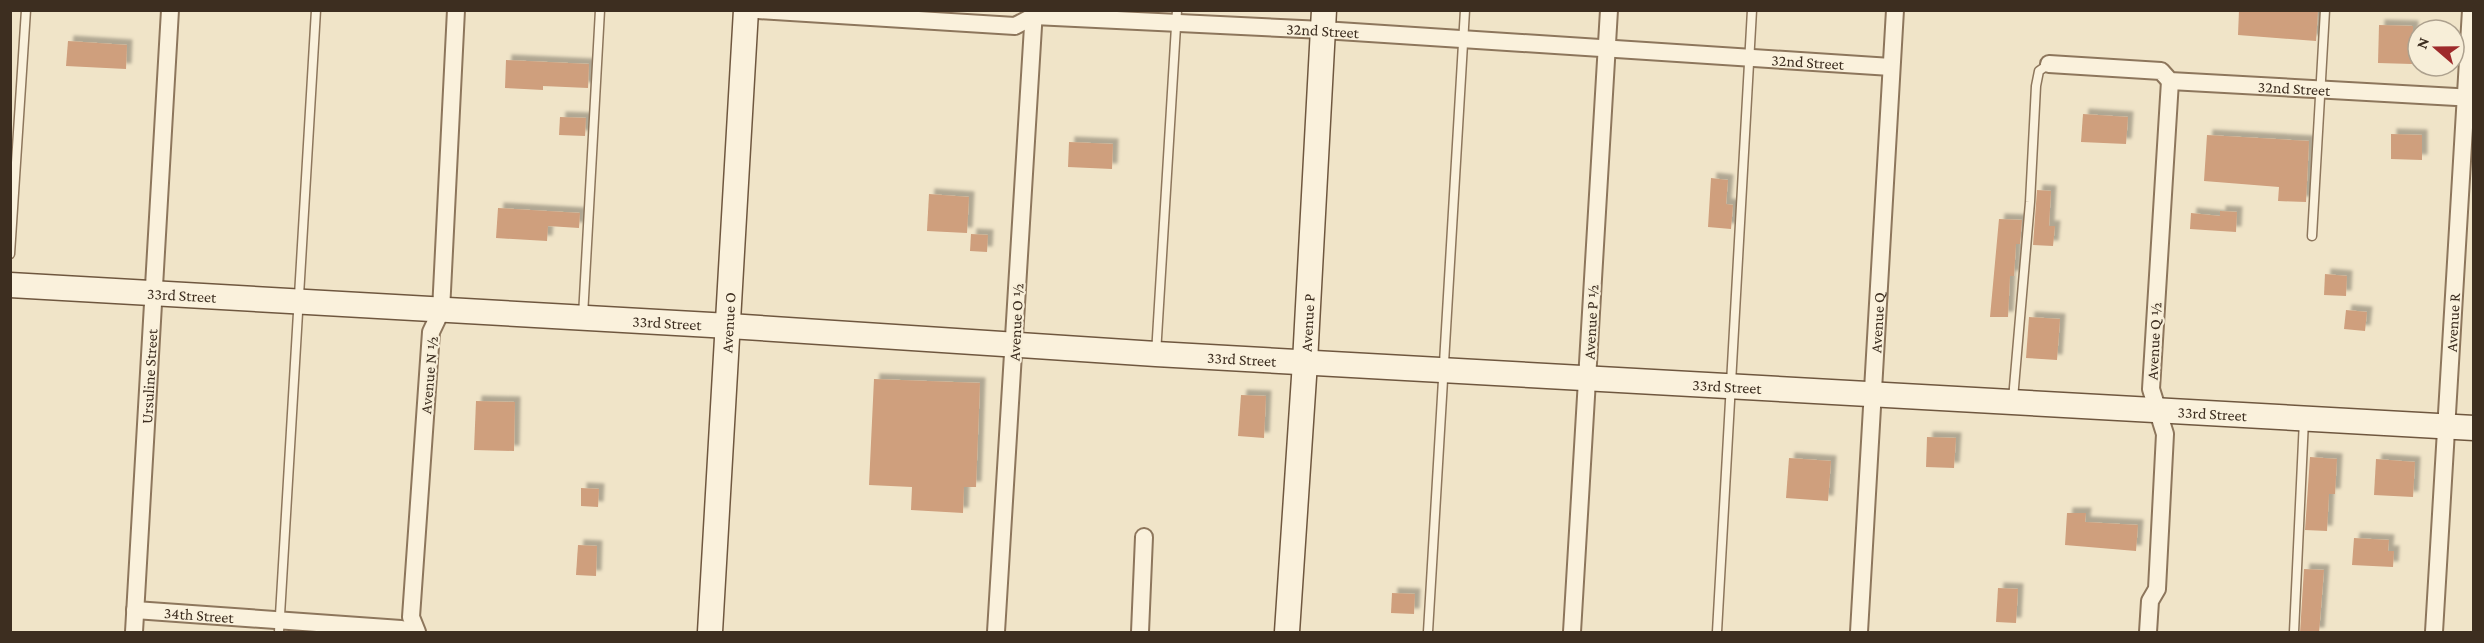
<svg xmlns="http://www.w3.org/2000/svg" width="2484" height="643" font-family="'Crimson Pro',serif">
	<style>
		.building { fill: #cf9f7d; filter: url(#shadow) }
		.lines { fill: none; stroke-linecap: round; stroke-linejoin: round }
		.lane-casing { stroke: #8d765c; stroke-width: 11 }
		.street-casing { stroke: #8d765c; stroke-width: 20 }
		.secondary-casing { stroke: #6f573f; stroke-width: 27 }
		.lane { stroke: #faf1dc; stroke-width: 8 }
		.street { stroke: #faf1dc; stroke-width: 16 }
		.secondary { stroke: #faf1dc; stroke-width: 24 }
		.labels { text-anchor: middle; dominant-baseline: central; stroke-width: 4.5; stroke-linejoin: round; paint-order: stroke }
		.street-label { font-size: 16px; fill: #3d2e20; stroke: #f7eed8 }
	</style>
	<defs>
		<filter id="shadow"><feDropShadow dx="5.5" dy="-5.5" stdDeviation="1.5" flood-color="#0004"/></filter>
	</defs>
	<rect width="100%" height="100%" fill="#f0e4c8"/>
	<g class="building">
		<polygon points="2239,10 2318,10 2316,41 2238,35"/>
		<polygon points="2379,25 2413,26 2412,64 2378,63"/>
		<polygon points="68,41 127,45 126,69 66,66"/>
		<polygon points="506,60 589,64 588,88 543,86 543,90 505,88"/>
		<polygon points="2083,114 2128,117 2126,144 2081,142"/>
		<polygon points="560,117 586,118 585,136 559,135"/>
		<polygon points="2391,134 2422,135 2422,160 2391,159"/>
		<polygon points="2207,135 2309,141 2306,202 2278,201 2279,187 2204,181"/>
		<polygon points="1069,142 1113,144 1112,169 1068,167"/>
		<polygon points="1711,178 1728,180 1726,204 1733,205 1731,229 1708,227"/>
		<polygon points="2037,190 2051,191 2049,226 2055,226 2053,246 2033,245"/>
		<polygon points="929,194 969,197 967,233 927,231"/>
		<polygon points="498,208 580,213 579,228 548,226 547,241 496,238"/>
		<polygon points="2220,211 2237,212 2236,232 2190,229 2191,213 2220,216"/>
		<polygon points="1999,219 2022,220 2020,244 2016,244 2014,276 2010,276 2008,317 1990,317"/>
		<polygon points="971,234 988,235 987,252 970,251"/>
		<polygon points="2325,274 2347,276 2346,296 2324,295"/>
		<polygon points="2346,310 2367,312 2365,331 2344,329"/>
		<polygon points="2029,317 2060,319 2057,360 2026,358"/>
		<polygon points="874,379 980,383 976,487 964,487 963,513 911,510 912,487 869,485"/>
		<polygon points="1241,395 1266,396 1264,438 1238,436"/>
		<polygon points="476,401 515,402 514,451 474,450"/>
		<polygon points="1927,437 1956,438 1954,468 1926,467"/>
		<polygon points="2310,457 2337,459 2335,494 2329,494 2327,531 2305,530"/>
		<polygon points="1789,458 1831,461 1828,501 1786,498"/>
		<polygon points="2376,459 2415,462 2413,497 2374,495"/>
		<polygon points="581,488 599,489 598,507 581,506"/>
		<polygon points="2067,513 2086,513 2085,522 2138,525 2136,551 2065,545"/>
		<polygon points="2354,538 2389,540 2388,551 2394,551 2393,567 2352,565"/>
		<polygon points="578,545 597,546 596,576 576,575"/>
		<polygon points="2304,569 2324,570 2319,633 2300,633"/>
		<polygon points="1998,588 2018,589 2016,623 1996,622"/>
		<polygon points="1392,593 1415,594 1414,614 1391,613"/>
	</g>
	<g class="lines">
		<g class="lane-casing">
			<g id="lane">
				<polyline points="2312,236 2325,10"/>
				<polyline points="10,254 26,10"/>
				<polyline points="583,316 600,10"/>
				<polyline points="1156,354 1177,10"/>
				<polyline points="2013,399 2030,202 2036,86 2039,71 2049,64"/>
				<polyline points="279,632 316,10"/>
				<polyline points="1428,632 1465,10"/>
				<polyline points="1717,632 1752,10"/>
				<polyline points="2294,632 2304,420"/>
			</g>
		</g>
		<g class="street-casing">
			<g id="street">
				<path id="s1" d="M 758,10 L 1015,26 L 1034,16 L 1323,30 L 1891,67"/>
				<path id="s2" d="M 2049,64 L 2161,71 L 2170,81 L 2474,98"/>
				<path id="s3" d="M 135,610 L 401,629 L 407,632"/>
				<path id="s4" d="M 134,632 L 170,10"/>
				<polyline points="417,632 411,617 431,332 441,311 456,10"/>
				<polyline points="996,632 1034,10"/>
				<polyline points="1140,632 1144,537"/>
				<polyline points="1572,632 1609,10"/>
				<path id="s5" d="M 1859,632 L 1895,10"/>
				<polyline points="2148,632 2150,601 2157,589 2165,434 2151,389 2170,81"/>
				<path id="s6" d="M 2434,632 L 2471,10"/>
			</g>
		</g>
		<g class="secondary-casing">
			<g id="secondary">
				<path id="s7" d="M 10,285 L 729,326 L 1156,354 L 2474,428"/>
				<path id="s8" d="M 710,632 L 746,10"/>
				<path id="s9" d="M 1287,632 L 1305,362 L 1324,10"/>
			</g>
		</g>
		<use href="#lane" class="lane"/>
		<use href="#street" class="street"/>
		<use href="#secondary" class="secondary"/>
	</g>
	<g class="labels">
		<g class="street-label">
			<text stroke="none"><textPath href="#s1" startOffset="568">32nd Street</textPath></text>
			<text stroke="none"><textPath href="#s1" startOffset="1054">32nd Street</textPath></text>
			<text stroke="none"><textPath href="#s2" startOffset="250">32nd Street</textPath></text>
			<text stroke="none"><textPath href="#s7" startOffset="172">33rd Street</textPath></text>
			<text stroke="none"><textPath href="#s6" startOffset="310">Avenue R</textPath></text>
			<text stroke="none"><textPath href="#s8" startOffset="310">Avenue O</textPath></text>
			<text transform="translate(1016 322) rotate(-87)">Avenue O ½</text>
			<text stroke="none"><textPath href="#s9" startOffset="310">Avenue P</textPath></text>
			<text transform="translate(1591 322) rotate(-87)">Avenue P ½</text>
			<text stroke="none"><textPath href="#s5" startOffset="310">Avenue Q</textPath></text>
			<text stroke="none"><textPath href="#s7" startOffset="658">33rd Street</textPath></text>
			<text transform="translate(2154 341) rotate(-87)">Avenue Q ½</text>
			<text stroke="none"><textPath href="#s7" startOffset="1234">33rd Street</textPath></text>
			<text stroke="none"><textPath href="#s4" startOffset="256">Ursuline Street</textPath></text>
			<text transform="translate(429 375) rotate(-85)">Avenue N ½</text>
			<text stroke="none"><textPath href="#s7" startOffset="1720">33rd Street</textPath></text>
			<text stroke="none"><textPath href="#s7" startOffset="2206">33rd Street</textPath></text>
			<text stroke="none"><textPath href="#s3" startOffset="64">34th Street</textPath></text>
		</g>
	</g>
	<rect width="2484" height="643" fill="none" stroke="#3d2e20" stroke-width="24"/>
	<g transform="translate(2436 48) rotate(290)"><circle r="28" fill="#f7eed8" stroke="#ada18e" stroke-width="1.5"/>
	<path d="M0-4.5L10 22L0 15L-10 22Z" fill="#9e2a2b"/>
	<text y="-9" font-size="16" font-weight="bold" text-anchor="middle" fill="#3d2e20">N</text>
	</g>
</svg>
